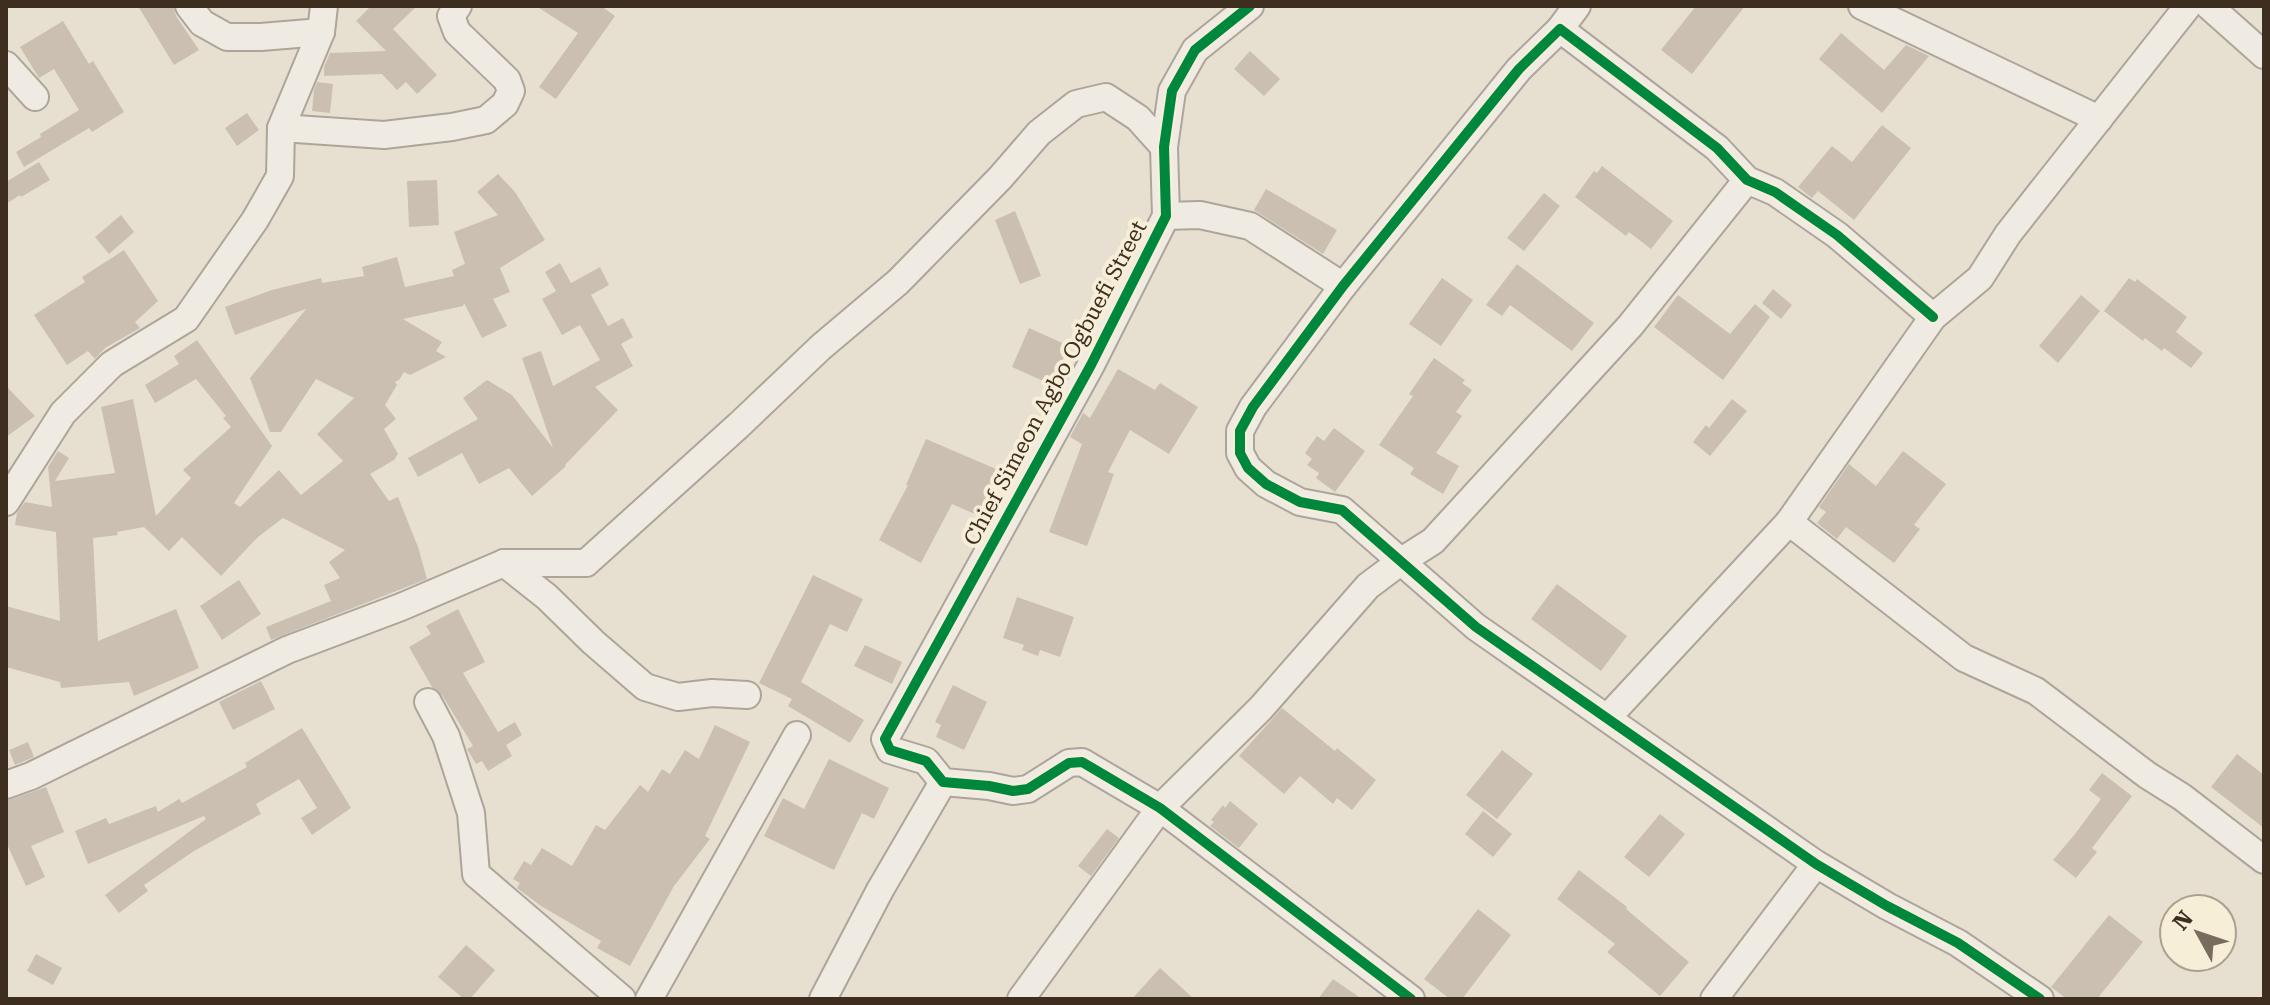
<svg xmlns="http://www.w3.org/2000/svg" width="2270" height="1005" font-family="'Roboto Serif',serif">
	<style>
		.building { fill: #cbbfb2 }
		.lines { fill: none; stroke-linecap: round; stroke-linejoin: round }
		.minor-casing { stroke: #ada599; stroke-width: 30 }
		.minor { stroke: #efebe3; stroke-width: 26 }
		.cycleway-casing { stroke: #f7eed8; stroke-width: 15 }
		.cycleway { stroke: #00873e; stroke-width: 10 }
		.labels { text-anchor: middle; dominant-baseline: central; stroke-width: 8; stroke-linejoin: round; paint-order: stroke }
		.street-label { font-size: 22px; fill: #3d2e20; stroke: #f7eed8 }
	</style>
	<rect width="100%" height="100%" fill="#e7e0d1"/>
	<g class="building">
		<polygon points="138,6 173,6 176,16 199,50 174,65"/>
		<polygon points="371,6 417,6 393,29 437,75 417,94 406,82 397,90 382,74 324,76 324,67 330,53 386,51 356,21"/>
		<polygon points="536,6 601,6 615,16 556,99 539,87 578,33"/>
		<polygon points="1696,6 1745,6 1692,74 1661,50"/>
		<polygon points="63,21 89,64 93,61 124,112 92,132 89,128 24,167 16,152 41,137 40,134 79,110 54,69 39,78 20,47"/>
		<polygon points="1841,33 1884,70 1906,45 1929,56 1882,113 1819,59"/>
		<polygon points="1250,51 1280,79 1264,96 1234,69"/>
		<polygon points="317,82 333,84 330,113 312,111 314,90"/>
		<polygon points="247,113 259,130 237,146 225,128"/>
		<polygon points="1882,125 1911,148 1854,220 1818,191 1812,198 1798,187 1832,146 1852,162"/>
		<polygon points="39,162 50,180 21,197 20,195 6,204 6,182"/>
		<polygon points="1602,166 1673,221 1651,249 1629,232 1626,236 1575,197 1594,171 1597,173"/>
		<polygon points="498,174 515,192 545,240 500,268 510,292 493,299 507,326 482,338 464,303 463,306 403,319 442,342 436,351 446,357 410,375 404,372 399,380 395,382 397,385 385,405 396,419 384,429 398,454 394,460 370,474 389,501 398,497 418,547 427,579 271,640 266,627 331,601 324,585 340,578 329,562 345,550 283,518 258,537 221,576 182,537 169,551 144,527 117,532 118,535 93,538 98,641 176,609 199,668 134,696 129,682 61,688 60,682 6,667 6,606 60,621 56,532 15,525 17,513 25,502 52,507 48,467 58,451 69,458 55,481 115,473 101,407 133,399 156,516 191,478 183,470 231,427 223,418 226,416 196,379 155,403 145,385 179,364 174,356 197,340 272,446 234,503 240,507 279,470 301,495 343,461 317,434 354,398 316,379 281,432 270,432 250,378 306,309 235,335 225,307 272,290 321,278 322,283 364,276 362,267 397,257 405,287 454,276 452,270 465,264 454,232 498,215 477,192"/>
		<polygon points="437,180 439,225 409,227 407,181"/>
		<polygon points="1266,189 1337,230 1323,254 1254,210"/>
		<polygon points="1544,193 1560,206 1524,251 1507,238"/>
		<polygon points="1015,211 1041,276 1020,284 995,220"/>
		<polygon points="121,215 134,232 109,254 95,237"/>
		<polygon points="124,250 158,301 135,322 140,328 105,348 95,359 88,351 67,365 34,315 85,282 82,277"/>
		<polygon points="560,263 571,283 600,267 609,285 591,295 608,326 623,318 633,337 621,344 633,366 595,387 618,410 565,465 566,466 532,496 509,468 479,484 462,453 418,477 408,458 478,419 463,398 487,380 512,395 553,448 522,358 541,351 553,386 600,360 580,325 562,335 542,299 556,291 545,272"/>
		<polygon points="1517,264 1594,323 1572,351 1510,305 1502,316 1486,305"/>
		<polygon points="1442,278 1473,300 1441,346 1409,324"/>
		<polygon points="2129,278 2135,282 2137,279 2187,317 2176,332 2203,353 2191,368 2164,348 2162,351 2145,338 2143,341 2104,311"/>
		<polygon points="1773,289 1792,305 1781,319 1762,303"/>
		<polygon points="1678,295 1730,334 1755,304 1770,317 1723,380 1654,327"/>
		<polygon points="2081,295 2100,311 2058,363 2039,346"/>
		<polygon points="1029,328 1069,346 1052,385 1012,367"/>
		<polygon points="1434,358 1465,380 1462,383 1472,390 1456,412 1462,416 1436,453 1459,466 1443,494 1410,474 1414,468 1379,445 1413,396 1409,394"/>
		<polygon points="1118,369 1155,390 1160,383 1198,407 1169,454 1130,430 1108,472 1114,474 1087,546 1049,532 1082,444 1070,437 1083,413 1090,418"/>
		<polygon points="6,386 35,416 6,437"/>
		<polygon points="1732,399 1747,411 1710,456 1693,442 1706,425 1709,428"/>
		<polygon points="1334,428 1365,451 1335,492 1316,478 1319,473 1307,465 1312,459 1305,453 1317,436 1324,441"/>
		<polygon points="926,439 1003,472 984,518 952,504 921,563 879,540 908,485 906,485"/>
		<polygon points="1903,451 1946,484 1914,525 1920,529 1894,563 1846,527 1837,539 1817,523 1826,512 1819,507 1849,464 1876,486"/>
		<polygon points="813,575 863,599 847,632 830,624 801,682 864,720 850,743 788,706 792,699 759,683"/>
		<polygon points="239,580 261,614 222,640 200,606"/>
		<polygon points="1557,584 1627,636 1601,671 1531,619"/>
		<polygon points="1017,597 1074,617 1060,657 1040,650 1038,656 1022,650 1024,645 1003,638"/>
		<polygon points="458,609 485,662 463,673 498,732 515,722 522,735 506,745 512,756 488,771 482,761 476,764 467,749 473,746 442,695 432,687 409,647 431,634 426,626"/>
		<polygon points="865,645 902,662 892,684 854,666"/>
		<polygon points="261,681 275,709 233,730 219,702"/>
		<polygon points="953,685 987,702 964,750 936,737 941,725 935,722"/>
		<polygon points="1282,708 1335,751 1337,748 1376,780 1352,810 1337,798 1333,804 1300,776 1284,794 1239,756"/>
		<polygon points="715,725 750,742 705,836 710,839 674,886 630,966 597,948 601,941 541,906 517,888 520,883 513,879 524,861 531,865 542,848 572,866 596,825 605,830 640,785 648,792 662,769 670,774 685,750 699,759"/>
		<polygon points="302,728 351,808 312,835 301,818 317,808 299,779 256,804 261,814 194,851 144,885 148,891 119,913 105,895 206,819 204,816 88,864 75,831 106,818 109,824 156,806 158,812 179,799 182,803 247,767 245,763"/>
		<polygon points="28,742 34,757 15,765 9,750"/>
		<polygon points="1502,750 1533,774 1497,819 1466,795"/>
		<polygon points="2237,754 2264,775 2264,828 2211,787"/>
		<polygon points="829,759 889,788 874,819 862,813 834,870 764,836 783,798 804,809"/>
		<polygon points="2102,773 2132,796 2092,848 2097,852 2076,878 2053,860 2075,834 2101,799 2089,790"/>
		<polygon points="46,787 64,832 31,846 45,877 26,886 6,842 6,801"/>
		<polygon points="1230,801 1258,824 1239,848 1210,826 1214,822 1211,820 1223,805 1225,808"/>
		<polygon points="1483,811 1512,834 1493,857 1465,834"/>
		<polygon points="1660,814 1685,834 1649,877 1624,857"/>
		<polygon points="1107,829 1119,838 1091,876 1078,866"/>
		<polygon points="1579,870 1627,907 1626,909 1689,962 1660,996 1607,952 1615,944 1557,899"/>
		<polygon points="1478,909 1511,935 1462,999 1450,999 1424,979"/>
		<polygon points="2109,915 2143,942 2097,999 2067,999 2051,987"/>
		<polygon points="466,945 495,970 470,999 464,999 438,977"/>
		<polygon points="36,954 62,968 53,985 27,971"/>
		<polygon points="1160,968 1194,999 1132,999"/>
		<polygon points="1333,979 1362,999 1318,999"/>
	</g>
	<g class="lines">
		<g class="minor-casing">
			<g id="minor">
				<polyline points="189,6 202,23 227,37 261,37 321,32"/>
				<polyline points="1250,6 1195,50 1172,91 1164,147 1166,216 1091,365 885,739 890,750 926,761 943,782 989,786 1013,791 1028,789 1069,763 1082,762 1160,808 1411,999"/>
				<polyline points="1862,6 2099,119"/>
				<polyline points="2209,6 2264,55"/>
				<polyline points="1560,29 1577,6"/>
				<polyline points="6,65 35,97"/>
				<polyline points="281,128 384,135 452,127 486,120 505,104 511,91 507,80 457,32 451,16 458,6"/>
				<polyline points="1166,216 1200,215 1250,226 1343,286"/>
				<polyline points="1933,317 1837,235 1775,192 1747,180 1717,148 1560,29 1519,69 1343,286 1253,407 1240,431 1240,453 1248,468 1266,484 1300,502 1342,510 1476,627 1816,864 1887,906 1958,943 2040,999"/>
				<polyline points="6,502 63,413 112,364 186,319 255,220 280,176 281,128 321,32 324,6"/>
				<polyline points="1789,522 1964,658 2036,691 2147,775 2182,797 2264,860"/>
				<polyline points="504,563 547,597 593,642 645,687 678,697 712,693 747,695"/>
				<polyline points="428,702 446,736 471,813 476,874 622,999"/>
				<polyline points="1607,718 1789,522 1933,317 1980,278 2008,234 2188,6"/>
				<polyline points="6,785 31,776 287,650 401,607 504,563 586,563 739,425 821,347 898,282 1000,178 1039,133 1076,104 1106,97 1138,118 1164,147"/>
				<polyline points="649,999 797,735"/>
				<polyline points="823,999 880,890 943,782"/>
				<polyline points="1021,999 1160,808 1261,708 1368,586 1400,562 1433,541 1630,326 1747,180"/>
				<polyline points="1714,999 1816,864"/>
			</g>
		</g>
		<use href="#minor" class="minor"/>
		<g class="cycleway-casing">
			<g id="cycleway">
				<polyline points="1250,6 1195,50 1172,91 1164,147 1166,216 1091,365 885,739 890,750 926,761 943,782 989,786 1013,791 1028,789 1069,763 1082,762 1160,808 1411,999"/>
				<polyline points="1933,317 1837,235 1775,192 1747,180 1717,148 1560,29 1519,69 1343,286 1253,407 1240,431 1240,453 1248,468 1266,484 1300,502 1342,510 1476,627 1816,864 1887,906 1958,943 2040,999"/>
			</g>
		</g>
		<use href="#cycleway" class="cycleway"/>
	</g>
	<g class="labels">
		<g class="street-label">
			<text transform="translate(1055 383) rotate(-62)">Chief Simeon Agbo Ogbuefi Street</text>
		</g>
	</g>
	<rect width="2270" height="1005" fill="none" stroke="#3d2e20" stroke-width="16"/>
	<g transform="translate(2198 933) rotate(310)"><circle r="38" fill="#f7eed8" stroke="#ada18e" stroke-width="2"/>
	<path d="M0-6L14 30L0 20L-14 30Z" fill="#786c5e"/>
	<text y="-12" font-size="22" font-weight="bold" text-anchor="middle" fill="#3d2e20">N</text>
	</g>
</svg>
